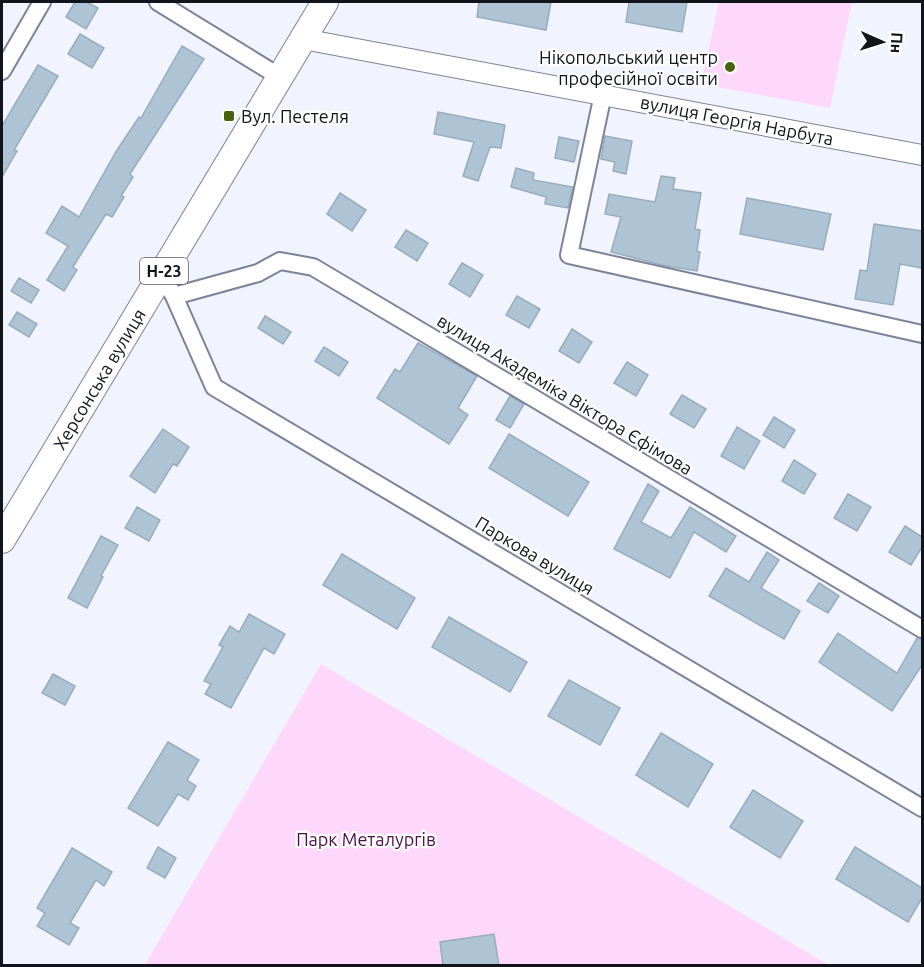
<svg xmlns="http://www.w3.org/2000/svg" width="924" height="967" font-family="Ubuntu,sans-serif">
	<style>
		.green { fill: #fdd8fa }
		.building { fill: #aec3d3; stroke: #98acbb; stroke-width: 1.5 }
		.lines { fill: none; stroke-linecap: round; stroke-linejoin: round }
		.minor-casing { stroke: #7d8397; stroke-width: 20 }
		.tertiary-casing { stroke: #7d8397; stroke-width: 22 }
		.primary-casing { stroke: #7d8397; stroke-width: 28 }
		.minor { stroke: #fff; stroke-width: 16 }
		.tertiary { stroke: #fff; stroke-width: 20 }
		.primary { stroke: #fff; stroke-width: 26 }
		.poi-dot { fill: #496211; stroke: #fff; stroke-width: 2 }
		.labels { text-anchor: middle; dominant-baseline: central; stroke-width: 4.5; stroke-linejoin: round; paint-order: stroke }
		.shield { fill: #fff; stroke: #595a60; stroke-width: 1.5 }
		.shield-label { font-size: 16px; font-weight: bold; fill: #12141c }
		.poi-label { font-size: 18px; fill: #12141c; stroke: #fff; text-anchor: end }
		.street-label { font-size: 18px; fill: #12141c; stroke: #fff }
		.park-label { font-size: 18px; fill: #481246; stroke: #fff }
	</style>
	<rect width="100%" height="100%" fill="#f1f4fe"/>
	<g class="green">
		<polygon points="719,2 852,2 830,108 701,84"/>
		<polygon points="321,664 829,965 144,966"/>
	</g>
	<g class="building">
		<polygon points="75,2 87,2 98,8 86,29 66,17"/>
		<polygon points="479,2 551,2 546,30 477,17"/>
		<polygon points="629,2 687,2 682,32 626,22"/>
		<polygon points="80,34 104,48 92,68 68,54"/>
		<polygon points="182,46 204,59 130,174 133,177 121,196 124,197 112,217 106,214 73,267 77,270 64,291 47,280 68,246 46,233 62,206 79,217 117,150 139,117 141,118"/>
		<polygon points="38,65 58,76 14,150 17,151 2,177 2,126"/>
		<polygon points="438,112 505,125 501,148 490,147 478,181 463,176 474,142 434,134"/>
		<polygon points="605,136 632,141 626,174 613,171 615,162 601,159"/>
		<polygon points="559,137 579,141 574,162 555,158"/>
		<polygon points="516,168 534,173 533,180 573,187 568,208 545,204 546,197 511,187"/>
		<polygon points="661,176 675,178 673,189 701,193 695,229 700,230 697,251 700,252 697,271 666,266 611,252 621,217 605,214 609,194 655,202"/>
		<polygon points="340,193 366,210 352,231 327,214"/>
		<polygon points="747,198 831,214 823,250 740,234"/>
		<polygon points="874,224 922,231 922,268 900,264 893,305 855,299 860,270 867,271"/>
		<polygon points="406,230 428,243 417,261 395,247"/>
		<polygon points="462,263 483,275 470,297 449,284"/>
		<polygon points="19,278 39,290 31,303 11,291"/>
		<polygon points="517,296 540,309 529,328 506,315"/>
		<polygon points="17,312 37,324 29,337 9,325"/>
		<polygon points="265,316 291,332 283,344 258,328"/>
		<polygon points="572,329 592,342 579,363 559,351"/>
		<polygon points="418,343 477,376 458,408 468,415 449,444 377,398 395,369 400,372"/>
		<polygon points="324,347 348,362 339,376 315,361"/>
		<polygon points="627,362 648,375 636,396 614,383"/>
		<polygon points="682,395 706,409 694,428 670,414"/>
		<polygon points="510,396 524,404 510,428 496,420"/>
		<polygon points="774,417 795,430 784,448 763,435"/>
		<polygon points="737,427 760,441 744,469 721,456"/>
		<polygon points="163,429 189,447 177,466 173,464 155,493 130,476"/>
		<polygon points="509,434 589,482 568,516 489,468"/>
		<polygon points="794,460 816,474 804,494 782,481"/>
		<polygon points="648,484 659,491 641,522 671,538 690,507 736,536 726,552 694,532 670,578 614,549"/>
		<polygon points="848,494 871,507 857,531 834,518"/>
		<polygon points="137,507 160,520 149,541 125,528"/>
		<polygon points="905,526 922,537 922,547 911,565 889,552"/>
		<polygon points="101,536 118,545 101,576 103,577 87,608 68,598"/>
		<polygon points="767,552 779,560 761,588 800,611 784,639 709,596 726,568 749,582"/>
		<polygon points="342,554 415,598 397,629 323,585"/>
		<polygon points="819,583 839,596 828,613 807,601"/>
		<polygon points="249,614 285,634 274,654 264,648 231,708 205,694 211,684 204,681 223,647 219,645 230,626 239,632"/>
		<polygon points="449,617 527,662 510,692 432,647"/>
		<polygon points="838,633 897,673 917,638 922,639 922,665 892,711 819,662"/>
		<polygon points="53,674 75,686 65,705 42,693"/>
		<polygon points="569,680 620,708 600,745 548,716"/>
		<polygon points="661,733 713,764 688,807 636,775"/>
		<polygon points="168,742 199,760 187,780 196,786 188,800 178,794 158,826 128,808"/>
		<polygon points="753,790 803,821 780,858 730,827"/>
		<polygon points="158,847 176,858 165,878 147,868"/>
		<polygon points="855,847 922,888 922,898 908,922 836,879"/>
		<polygon points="72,848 112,872 104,886 96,880 70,923 79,928 69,945 37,926 45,913 37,908"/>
		<polygon points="494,934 499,966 443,966 440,942"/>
	</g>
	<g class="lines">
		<g class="minor-casing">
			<g id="minor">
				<polyline points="158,2 280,77"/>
				<polyline points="2,71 42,2"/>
				<polyline points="603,94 569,255 922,334"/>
				<polyline points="161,274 174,296 214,387 922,808"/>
				<polyline points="174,296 258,273 280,261 313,267 922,629"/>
			</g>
		</g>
		<g class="tertiary-casing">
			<polyline id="tertiary" points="303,39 922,155"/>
		</g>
		<g class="primary-casing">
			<polyline id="primary" points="2,540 325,2"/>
		</g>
		<use href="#minor" class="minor"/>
		<use href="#tertiary" class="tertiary"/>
		<use href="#primary" class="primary"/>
	</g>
	<g class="poi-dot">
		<circle cx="730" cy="67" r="6"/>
		<rect x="223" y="110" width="12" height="12" rx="3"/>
	</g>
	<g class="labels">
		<rect class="shield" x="140" y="258" width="48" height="26" rx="4.5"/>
		<g class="shield-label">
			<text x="164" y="271">Н-23</text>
		</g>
		<g class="poi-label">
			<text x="718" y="57">Нікопольський центр<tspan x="718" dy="21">професійної освіти</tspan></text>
			<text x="241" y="116" text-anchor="start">Вул. Пестеля</text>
		</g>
		<g class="street-label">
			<text transform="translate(737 120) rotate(11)">вулиця Георгія Нарбута</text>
			<text transform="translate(99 379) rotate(-59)">Херсонська вулиця</text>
			<text transform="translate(565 394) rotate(31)">вулиця Академіка Віктора Єфімова</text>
			<text transform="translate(535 555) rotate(31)">Паркова вулиця</text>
		</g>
		<g class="park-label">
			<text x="366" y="839">Парк Металургів</text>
		</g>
	</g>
	<rect width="924" height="967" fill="none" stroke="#12141c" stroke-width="6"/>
	<g transform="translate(882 42) rotate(93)" stroke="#ffffff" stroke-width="4.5" paint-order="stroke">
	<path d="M0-4.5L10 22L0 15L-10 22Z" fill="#12141c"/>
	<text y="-9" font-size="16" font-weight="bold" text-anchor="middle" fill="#12141c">Пн</text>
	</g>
</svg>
